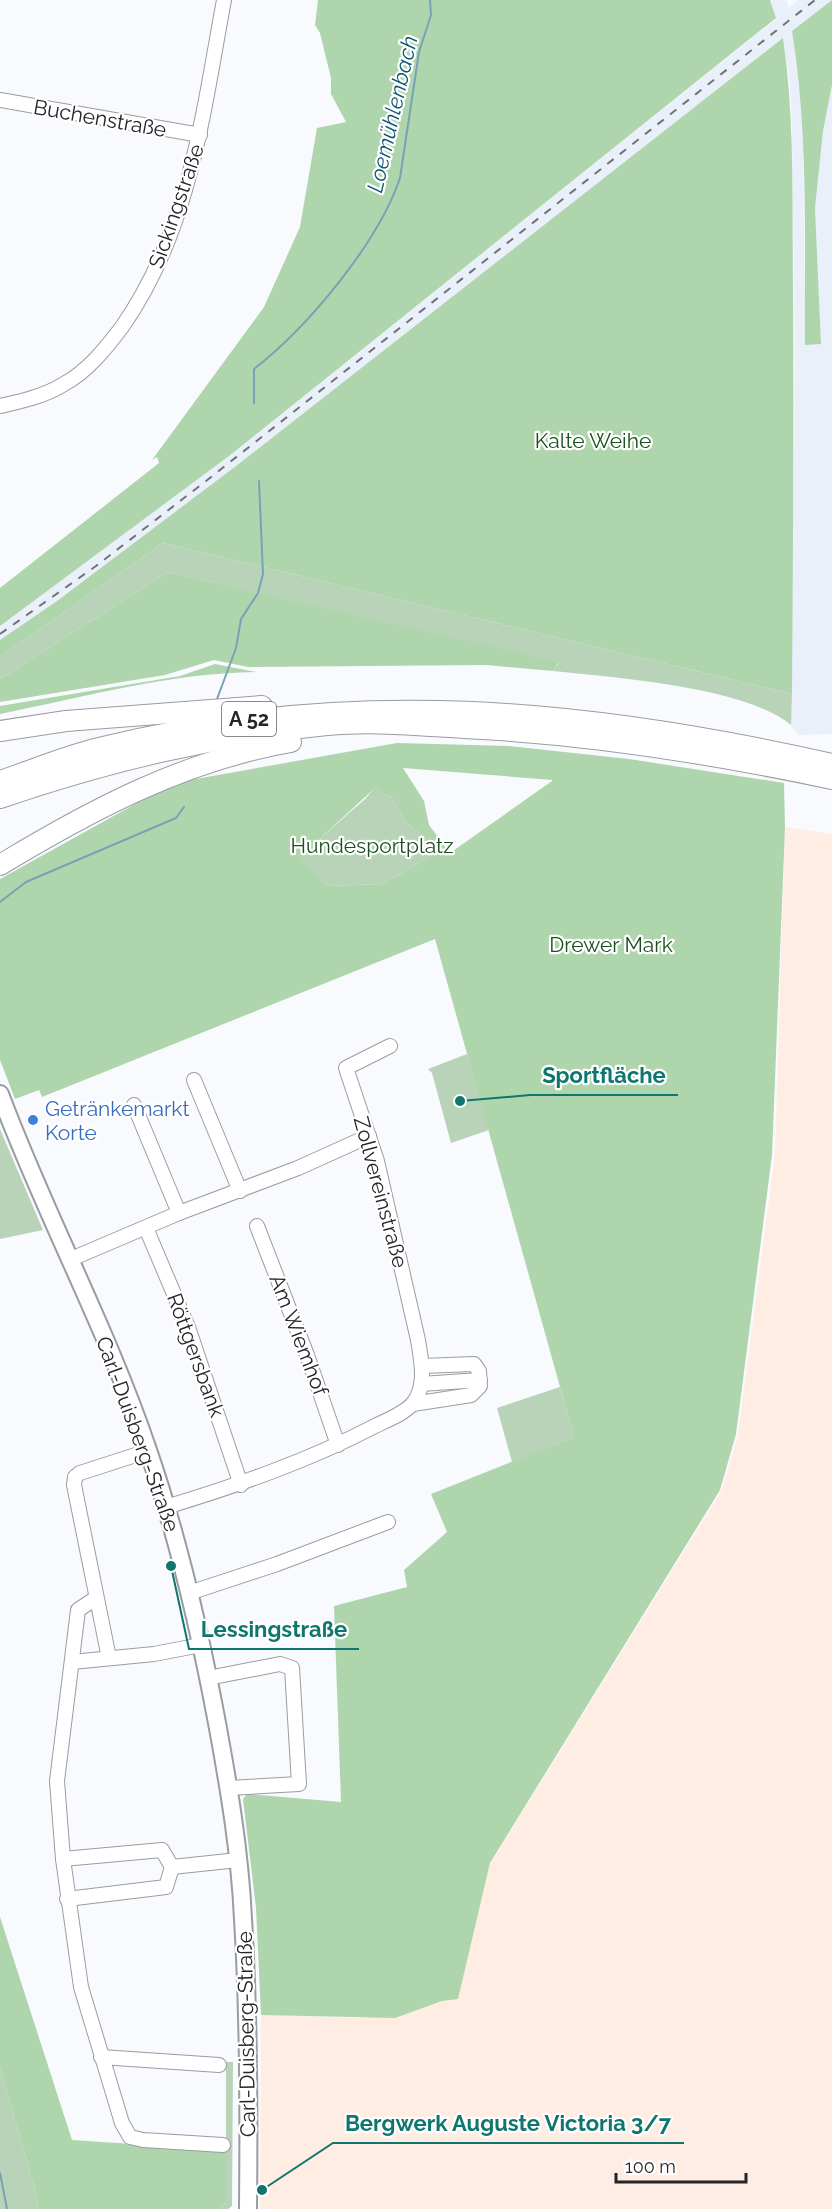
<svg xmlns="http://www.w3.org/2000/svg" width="832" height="2209" font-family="Raleway,sans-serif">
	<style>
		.built { fill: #e9f0fa }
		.industrial { fill: #ffece2 }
		.green { fill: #b8d3b7 }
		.forest { fill: #afd5ad; fill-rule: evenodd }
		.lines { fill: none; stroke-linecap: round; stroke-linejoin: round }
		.stream { stroke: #7aa2b5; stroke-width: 2 }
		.minor-casing { stroke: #999ca2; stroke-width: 16 }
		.major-casing { stroke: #999ca2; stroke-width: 20 }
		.highway-casing { stroke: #999ca2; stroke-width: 22 }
		.minor { stroke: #fff; stroke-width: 14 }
		.major { stroke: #fff; stroke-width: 16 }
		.highway { stroke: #fff; stroke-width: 20 }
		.rail { stroke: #717275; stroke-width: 2; stroke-dasharray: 8 8; stroke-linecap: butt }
		.shop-dot { fill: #3f7fe0; stroke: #fff; stroke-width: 2 }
		.labels { text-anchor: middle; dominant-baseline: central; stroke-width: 4.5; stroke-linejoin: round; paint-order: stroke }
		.shield { fill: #fff; stroke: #666668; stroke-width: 1.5 }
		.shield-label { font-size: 20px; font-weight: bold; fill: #242528 }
		.street-label { font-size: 21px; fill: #242528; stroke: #fff }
		.park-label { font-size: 21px; fill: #1a501d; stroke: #fff }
		.shop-label { font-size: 21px; fill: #366cbe; stroke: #fff; text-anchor: start }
		.water-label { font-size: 22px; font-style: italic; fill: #0e5671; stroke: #fff }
		.leader { fill: none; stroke: #0f766e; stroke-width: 2 }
		.callout-dot { fill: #0f766e; stroke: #fff; stroke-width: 2 }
		.callout-label { font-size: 22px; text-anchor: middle; font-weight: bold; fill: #0f766e; stroke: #fff; stroke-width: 4.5; stroke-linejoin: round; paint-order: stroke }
	</style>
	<rect width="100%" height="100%" fill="#f8fafe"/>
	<polygon class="built" points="770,0 786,0 789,8 799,0 832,0 792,31 800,79 803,127 805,344 821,343 815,208 823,131 832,85 832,734 798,735 791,725 795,369 792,127 790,84 783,39 236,466 57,601 0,640 0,626 229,456 776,19"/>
	<polygon class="industrial" points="785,827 832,834 832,2209 260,2209 261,2015 360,2018 458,1998 490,1864 722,1490 738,1435 775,1154"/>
	<g class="green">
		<path d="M 163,543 L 792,694 L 791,725 C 743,686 616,678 553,671 L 559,663 L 168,572 L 0,679 L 0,657 Z"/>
		<polygon points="377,785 384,794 391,796 405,822 430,841 437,852 382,884 327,886 299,857 365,799"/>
		<polygon points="467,1054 489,1130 451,1143 432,1073 428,1069"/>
		<polygon points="0,1129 43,1230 0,1239"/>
		<polygon points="560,1387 574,1437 512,1462 497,1408"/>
		<polygon points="226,2062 233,2062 232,2206 228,2209 219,2209 226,2202"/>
		<polygon points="0,2068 34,2186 38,2209 0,2209"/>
	</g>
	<g class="forest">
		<polygon points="318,0 770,0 776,18 229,456 0,626 0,588 159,463 157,457 152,460 264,307 300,227 317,128 346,122 331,94 331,78 320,33 315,25"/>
		<path d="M 832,0 L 832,85 L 823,131 L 815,208 L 821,344 L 805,345 C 804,240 809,135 792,31 Z"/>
		<path d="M 783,38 C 795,119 792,202 793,284 C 794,421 793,557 792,694 L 163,543 L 0,657 L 0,640 L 57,601 L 236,466 Z"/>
		<polygon points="168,572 559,662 553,671 486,665 248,667 214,660 165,675 0,702 0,679"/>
		<path d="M 215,664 L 256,672 C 170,673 84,697 0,714 L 0,706 L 180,676 Z"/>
		<path d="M 397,743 L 509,746 L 629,759 L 784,783 L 785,827 L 772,1155 L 736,1434 L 720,1490 L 490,1863 L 458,1999 L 442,2001 L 395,2018 L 261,2015 L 256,1908 L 243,1799 L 247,1794 L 341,1802 L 334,1606 L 407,1587 L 404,1570 L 447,1532 L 431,1494 L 574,1437 L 435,939 L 42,1097 L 39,1090 L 15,1099 L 0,1060 L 0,879 L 173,783 ZM 403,768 L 552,780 L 552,781 L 450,853 L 429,825 L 424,801 ZM 377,786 L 384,794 L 391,796 L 405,822 L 430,841 L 437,852 L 382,884 L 327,886 L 300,857 Z"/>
		<polygon points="0,1917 72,2140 226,2150 226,2202 219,2209 38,2209 34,2186 0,2068"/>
	</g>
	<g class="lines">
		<g class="stream">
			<path d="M 254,403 L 254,369 C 308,327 378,243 400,178 L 419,52 L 431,15 L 430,0"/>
			<polyline points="217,699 236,648 241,619 258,593 263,574 259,481"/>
			<polyline points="0,902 26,882 176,818 184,807"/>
			<polyline points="0,2173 7,2209"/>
		</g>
		<g class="minor-casing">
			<g id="minor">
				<polyline points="0,100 200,135"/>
				<path d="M 0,406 C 22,401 45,396 64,384 C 88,371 106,348 122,327 C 190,230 203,113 224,0"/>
				<polyline points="194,1080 240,1191"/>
				<polyline points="134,1105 179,1213"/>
				<polyline points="257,1226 307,1355 338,1445"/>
				<polyline points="146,1228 188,1327 241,1485"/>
				<polyline points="71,1259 179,1213 298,1168 369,1136"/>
				<polyline points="421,1384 480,1380"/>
				<polyline points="413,1404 471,1395 480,1386 479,1371 474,1364 422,1366"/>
				<path d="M 166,1507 C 238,1485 308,1461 375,1426 C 387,1420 406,1413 414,1402 C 427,1384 421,1360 418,1340 L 377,1161 L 346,1068 L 390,1046"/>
				<polyline points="189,1593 277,1564 388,1522"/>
				<polyline points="96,1598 78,1610 57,1781 63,1859 81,1987 122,2123 130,2137 143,2140 223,2145"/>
				<polyline points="109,1658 74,1485 75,1477 80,1473 148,1451"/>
				<polyline points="72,1662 154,1654 201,1645"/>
				<polyline points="208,1678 280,1664 292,1668 299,1784 229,1788"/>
				<polyline points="63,1859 162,1850 172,1867 166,1887 67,1899"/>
				<polyline points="172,1867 238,1860"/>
				<polyline points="101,2057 219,2065"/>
			</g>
		</g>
		<g class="major-casing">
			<path id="major" d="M 0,1094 C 45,1215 108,1330 149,1453 C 179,1541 200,1632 217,1723 C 229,1788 240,1853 243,1919 C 249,2015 249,2112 248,2209"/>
		</g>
		<g class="highway-casing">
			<g id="highway">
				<polyline points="0,731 66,721 262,706"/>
				<path d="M 0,781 C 33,770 66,756 99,748 C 348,686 584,708 832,764"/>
				<path d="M 0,798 C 109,761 212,736 327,725 C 372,721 419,725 464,728 C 588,734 710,753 832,779"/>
				<path d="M 0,865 C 91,810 185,760 291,742"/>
			</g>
		</g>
		<use href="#minor" class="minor"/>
		<use href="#major" class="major"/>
		<use href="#highway" class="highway"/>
		<polyline class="rail" points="0,634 96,566 206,481 815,0"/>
	</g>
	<circle class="shop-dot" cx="33" cy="1120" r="6"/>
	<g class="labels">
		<rect class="shield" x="222" y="702" width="54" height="34" rx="4.5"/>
		<g class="shield-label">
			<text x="249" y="719">A 52</text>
		</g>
		<g class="street-label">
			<text transform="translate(100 118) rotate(10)">Buchenstraße</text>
			<text transform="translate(176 206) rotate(-71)">Sickingstraße</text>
			<text transform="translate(381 1192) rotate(75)">Zollvereinstraße</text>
			<text transform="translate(299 1335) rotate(69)">Am Wiemhof</text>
			<text transform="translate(196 1355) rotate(70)">Röttgersbank</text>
			<text transform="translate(138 1434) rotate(70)">Carl-Duisberg-Straße</text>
			<text transform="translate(246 2034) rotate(-91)">Carl-Duisberg-Straße</text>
		</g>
		<g class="park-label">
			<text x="593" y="440">Kalte Weihe</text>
			<text x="372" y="845">Hundesportplatz</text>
			<text x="611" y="944">Drewer Mark</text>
		</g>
		<g class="shop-label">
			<text x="45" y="1108">Getränkemarkt<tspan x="45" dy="24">Korte</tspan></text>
		</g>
		<g class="water-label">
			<text transform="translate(392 114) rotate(-77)">Loemühlenbach</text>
		</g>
	</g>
	<path class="leader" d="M460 1101L530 1095H678M171 1566L189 1649H359M262 2190L333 2143H684"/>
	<g class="callout-dot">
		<circle cx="460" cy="1101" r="6"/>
		<circle cx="171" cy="1566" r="6"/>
		<circle cx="262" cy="2190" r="6"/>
	</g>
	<g class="callout-label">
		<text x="604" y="1083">Sportfläche</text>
		<text x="274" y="1637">Lessingstraße</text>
		<text x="508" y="2131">Bergwerk Auguste Victoria 3/7</text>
	</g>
	<path d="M616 2173v9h130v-9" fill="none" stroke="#242528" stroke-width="3"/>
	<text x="625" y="2173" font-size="18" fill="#242528" stroke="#ffffff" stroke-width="4.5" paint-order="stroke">100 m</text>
</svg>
